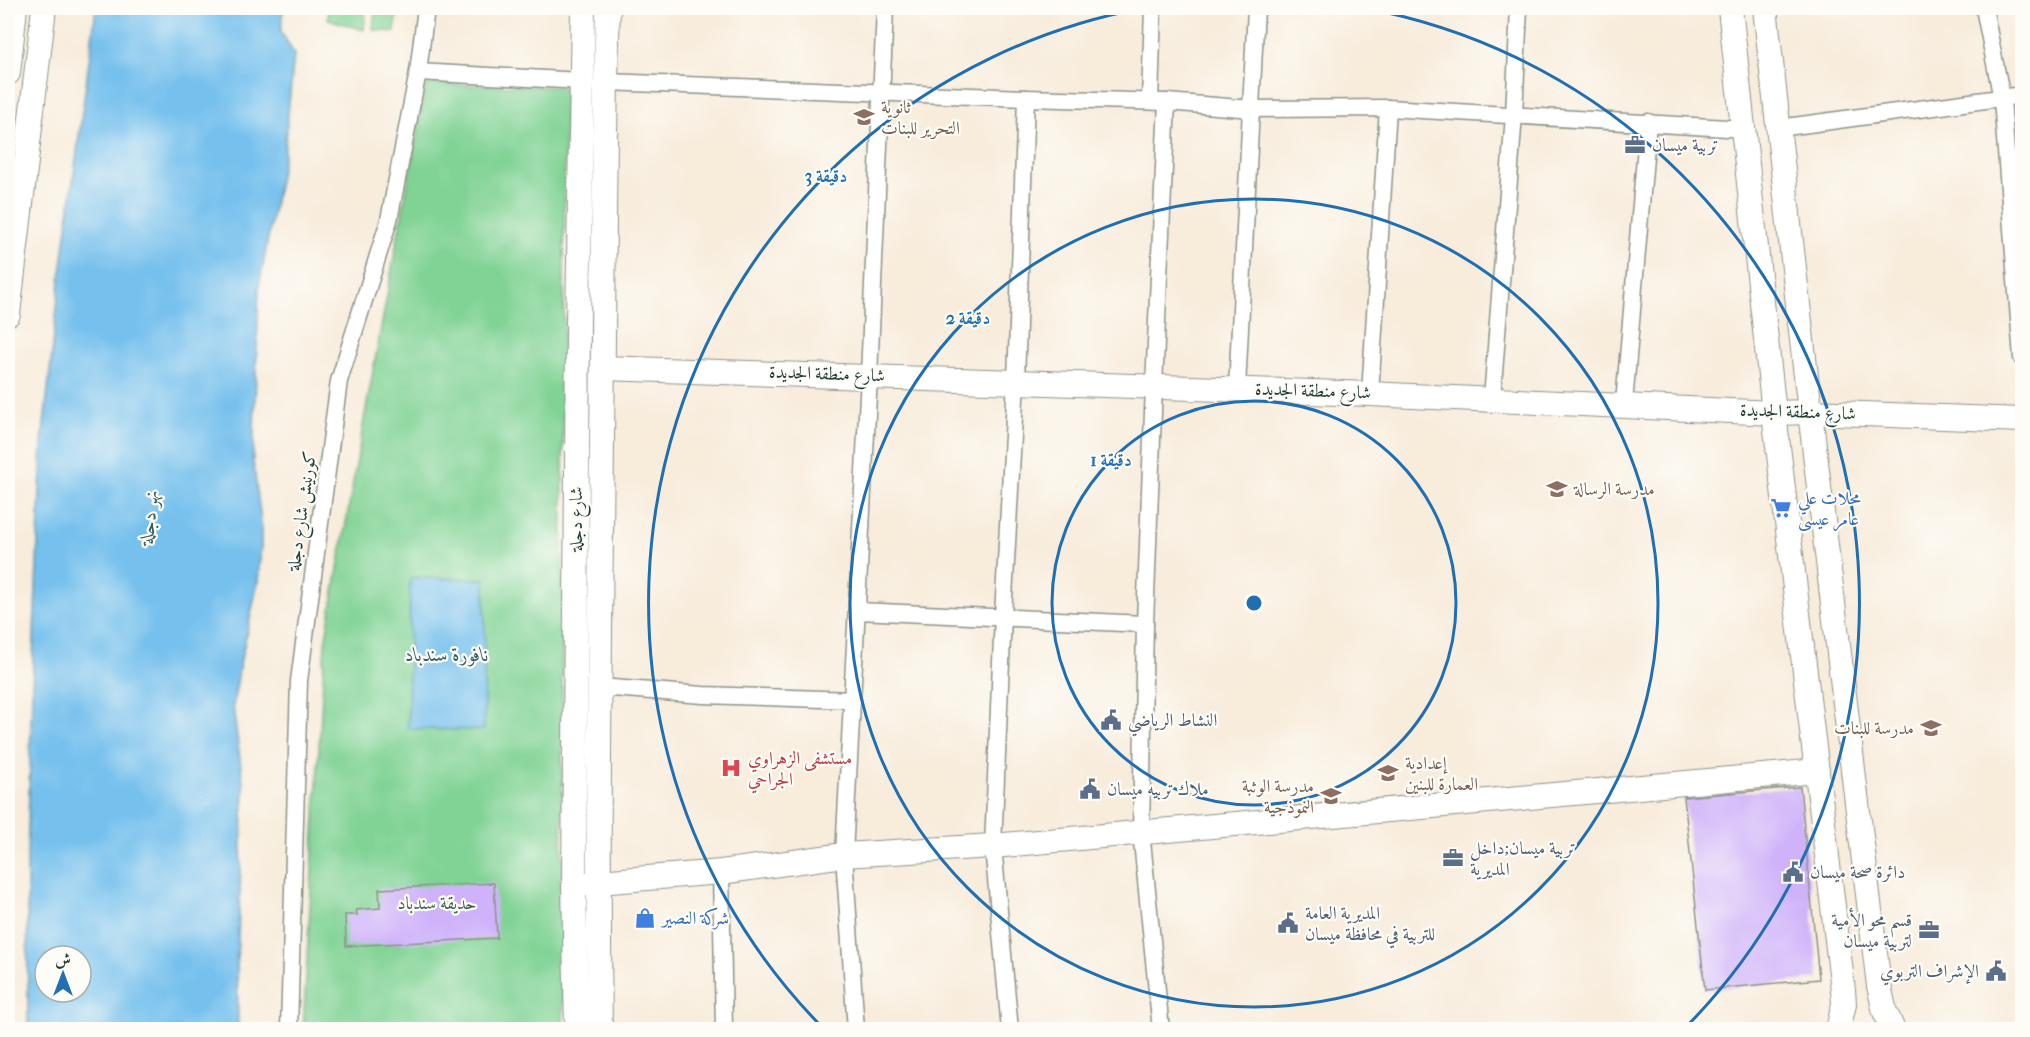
<svg xmlns="http://www.w3.org/2000/svg" width="2030" height="1037" font-family="'IM FELL French Canon',Amiri,serif">
	<style>
		.green { fill: #81d395; stroke: #508864; stroke-width: 1.5 }
		.water { fill: #74c0ed; stroke: #4a7e90; stroke-width: 1.5; fill-rule: evenodd }
		.building { fill: #cfb2fa }
		.lines { fill: none; stroke-linecap: round; stroke-linejoin: round }
		.street-casing { stroke: #8c9488; stroke-width: 19 }
		.secondary-casing { stroke: #8c9488; stroke-width: 26 }
		.street { stroke: #fff; stroke-width: 16 }
		.secondary { stroke: #fff; stroke-width: 24 }
		.ring { fill: none; stroke: #1f6fb2; stroke-width: 3 }
		.labels { text-anchor: middle; dominant-baseline: central; stroke-width: 4.5; stroke-linejoin: round; paint-order: stroke }
		.education-label { font-size: 18px; fill: #785e54; stroke: #fdfcf7; text-anchor: start }
		.service-label { font-size: 18px; fill: #4e5e75; stroke: #fdfcf7; text-anchor: start }
		.street-label { font-size: 18px; fill: #1f3d34; stroke: #fdfcf7 }
		.shop-label { font-size: 18px; fill: #366cbe; stroke: #fdfcf7; text-anchor: start }
		.health-label { font-size: 18px; fill: #be3a42; stroke: #fdfcf7; text-anchor: start }
		.park-label { font-size: 18px; fill: #38624c; stroke: #fdfcf7 }
		.water-label { font-size: 20px; font-style: italic; fill: #345e62; stroke: #fdfcf7 }
		.centre { fill: #1f6fb2; stroke: #fdfcf7; stroke-width: 3 }
		.ring-label { font-size: 18px; text-anchor: middle; font-weight: bold; fill: #1f6fb2; stroke: #fdfcf7; stroke-width: 4.5; stroke-linejoin: round; paint-order: stroke }
	</style>
	<rect width="100%" height="100%" fill="#fdfcf7"/>
	<filter id="ink" filterUnits="userSpaceOnUse"><feTurbulence type="fractalNoise" baseFrequency=".0167" numOctaves="2"/><feDisplacementMap in="SourceGraphic" scale="12" xChannelSelector="R" yChannelSelector="G"/><feConvolveMatrix kernelMatrix="1 2 1 2 8 2 1 2 1" color-interpolation-filters="sRGB"/></filter>
	<filter id="wash" filterUnits="userSpaceOnUse"><feTurbulence type="fractalNoise" baseFrequency=".008" numOctaves="4" result="noise"/><feDisplacementMap in="SourceGraphic" scale="24" xChannelSelector="R" yChannelSelector="G"/><feGaussianBlur stdDeviation="1.35" result="paint"/><feColorMatrix in="noise" values="0 0 0 0 0 0 0 0 0 0 0 0 0 0 0 0 0 1.4 0 .05"/><feComposite in="paint" operator="in"/></filter>
	<g filter="url(#wash)">
		<rect width="100%" height="100%" fill="#f8ecdb"/>
		<g class="green">
			<polygon points="329,8 366,8 364,30 328,19"/>
			<polygon points="375,8 397,8 395,32 373,30"/>
			<polygon points="426,84 565,87 562,669 563,1029 303,1030 325,643 364,420"/>
		</g>
		<g class="water">
			<path d="M 96,8 L 283,8 L 281,32 L 294,54 L 284,154 L 259,286 L 253,461 L 261,521 L 261,545 L 258,582 L 240,664 L 233,706 L 244,790 L 237,962 L 238,1029 L 28,1029 L 27,857 L 33,659 L 42,443 L 60,280 ZM 45,956 L 81,956 L 81,992 L 45,992 Z"/>
			<polygon points="410,578 485,579 484,730 408,729"/>
		</g>
		<g id="blocks">
			<g class="building">
				<polygon points="1800,787 1819,979 1705,990 1684,797"/>
				<polygon points="494,883 497,938 346,946 345,915 357,915 356,910 380,908 379,889"/>
			</g>
		</g>
	</g>
	<g filter="url(#ink)">
		<use href="#blocks" fill-opacity="0" stroke="#8c9488" stroke-width="1.5"/>
		<g class="lines">
			<g class="street-casing">
				<g id="street">
					<polyline points="1984,8 2002,99 2022,358"/>
					<polyline points="418,72 581,81"/>
					<polyline points="606,82 1026,98 1167,102 1252,109 1388,108 1744,129"/>
					<polyline points="1150,101 1153,8"/>
					<polyline points="1779,128 2022,95"/>
					<polyline points="1237,389 1256,8"/>
					<polyline points="1370,394 1388,108"/>
					<polyline points="1492,399 1514,115 1519,8"/>
					<polyline points="1624,404 1648,122"/>
					<polyline points="858,611 1145,624"/>
					<polyline points="599,687 703,695 853,700"/>
					<polyline points="721,872 724,1030"/>
					<polyline points="289,1030 299,681 339,381 389,220 418,72 426,8"/>
					<polyline points="856,1030 844,855 869,376 885,8"/>
					<polyline points="1010,1030 993,846 1003,616 1016,381 1026,98"/>
					<polyline points="1161,1030 1141,831 1145,624 1154,386 1167,102"/>
				</g>
			</g>
			<g class="secondary-casing">
				<g id="secondary">
					<polyline points="1730,8 1774,413 1843,990 1844,1004 1838,1030"/>
					<polyline points="1765,8 1810,412 1879,986 1885,1012 1893,1030"/>
					<polyline points="8,73 15,8"/>
					<polyline points="8,314 44,8"/>
					<polyline points="603,368 1370,394 1774,413 1810,412 2022,420"/>
					<polyline points="574,886 598,882 721,872 844,855 993,846 1817,771"/>
					<polyline points="577,1030 574,886 578,324 583,8"/>
					<path d="M 600,1030 C 597,833 600,636 602,439 C 604,295 603,151 608,8"/>
				</g>
			</g>
			<use href="#street" class="street"/>
			<use href="#secondary" class="secondary"/>
		</g>
	</g>
	<g class="ring">
		<circle cx="1254" cy="603" r="202"/>
		<circle cx="1254" cy="603" r="404"/>
		<path d="M822 1027A605 605 0 0 1 1144 8M1364 8A605 605 0 0 1 1686 1027"/>
	</g>
	<defs>
		<g id="school-bare" transform="scale(1.62)"><path d="M0-5L7-2L0 1L-7-2ZM-4 1L0 2.5L4 1V4Q0 6-4 4Z" fill="#8d6e63" stroke="#fdfcf7" stroke-width="2.5" paint-order="stroke"/></g>
		<g id="office-bare" transform="scale(1.62)"><path d="M-6-3h4V-5.5h4V-3h4V5H-6ZM-1-4.5V-3h2v-1.5ZM-6 0V1H6V0Z" fill="#5c6f8a" stroke="#fdfcf7" stroke-width="2.5" paint-order="stroke"/></g>
		<g id="supermarket-bare" transform="scale(1.62)"><path d="M-6-5.5h2.5l.6 2H6L4.5 2H-2.5L-4.4-4H-6ZM-1.5 3.2a1.3 1.3 0 1 0 .1 0ZM3 3.2a1.3 1.3 0 1 0 .1 0Z" fill="#3f7fe0" stroke="#fdfcf7" stroke-width="2.5" paint-order="stroke"/></g>
		<g id="civic-bare" transform="scale(1.62)"><path d="M-.6-6.5H3V-4.5H.6V-3L4-1V1h2V6H-6V1h2V-1L-.6-3ZM-1.2 2.5V6h2.4V2.5Z" fill="#5c6f8a" stroke="#fdfcf7" stroke-width="2.5" paint-order="stroke"/></g>
		<g id="hospital-bare" transform="scale(1.62)"><path d="M-5-5h3v3.5h4V-5h3V5h-3V1.5h-4V5h-3Z" fill="#e0444e" stroke="#fdfcf7" stroke-width="2.5" paint-order="stroke"/></g>
		<g id="shop-bare" transform="scale(1.62)"><path d="M-5-2.5h2.3a2.7 3.5 0 0 1 5.4 0H5L5.5 6h-11ZM-1.5-2.5h3a1.5 2.3 0 0 0-3 0Z" fill="#3f7fe0" stroke="#fdfcf7" stroke-width="2.5" paint-order="stroke"/></g>
	</defs>
	<g fill-rule="evenodd">
		<use href="#school-bare" x="864" y="117"/>
		<use href="#office-bare" x="1635" y="145"/>
		<use href="#school-bare" x="1557" y="489"/>
		<use href="#supermarket-bare" x="1781" y="508"/>
		<use href="#civic-bare" x="1111" y="720"/>
		<use href="#school-bare" x="1931" y="728"/>
		<use href="#hospital-bare" x="731" y="768"/>
		<use href="#school-bare" x="1388" y="773"/>
		<use href="#civic-bare" x="1090" y="789"/>
		<use href="#school-bare" x="1331" y="796"/>
		<use href="#office-bare" x="1453" y="858"/>
		<use href="#civic-bare" x="1793" y="872"/>
		<use href="#shop-bare" x="645" y="918"/>
		<use href="#civic-bare" x="1288" y="923"/>
		<use href="#office-bare" x="1929" y="930"/>
		<use href="#civic-bare" x="1996" y="971"/>
	</g>
	<g class="labels">
		<g class="education-label">
			<text x="881" y="107">ثانوية<tspan x="881" dy="21">التحرير للبنات</tspan></text>
			<text x="1574" y="489">مدرسة الرسالة</text>
			<text x="1914" y="728" text-anchor="end">مدرسة للبنات</text>
			<text x="1405" y="763">إعدادية<tspan x="1405" dy="21">العمارة للبنين</tspan></text>
			<text x="1314" y="786" text-anchor="end">مدرسة الوثبة<tspan x="1314" dy="21">النموذجية</tspan></text>
		</g>
		<g class="service-label">
			<text x="1652" y="145">تربية ميسان</text>
			<text x="1128" y="720">النشاط الرياضي</text>
			<text x="1107" y="789">ملاك تربيه ميسان</text>
			<text x="1470" y="848">تربية ميسان;داخل<tspan x="1470" dy="21">المديرية</tspan></text>
			<text x="1810" y="872">دائرة صحة ميسان</text>
			<text x="1305" y="913">المديرية العامة<tspan x="1305" dy="21">للتربية في محافظة ميسان</tspan></text>
			<text x="1912" y="920" text-anchor="end">قسم محو الأمية<tspan x="1912" dy="21">لتربية ميسان</tspan></text>
			<text x="1979" y="971" text-anchor="end">الإشراف التربوي</text>
		</g>
		<g class="street-label">
			<text transform="translate(827 374) rotate(2)">شارع منطقة الجديدة</text>
			<text transform="translate(1313 391) rotate(2)">شارع منطقة الجديدة</text>
			<text transform="translate(1798 412) rotate(2)">شارع منطقة الجديدة</text>
			<text transform="translate(302 511) rotate(-82)">كورنيش شارع دجلة</text>
			<text transform="translate(576 519) rotate(-90)">شارع دجلة</text>
		</g>
		<g class="shop-label">
			<text x="1798" y="498">محلات علي<tspan x="1798" dy="21">عامر عيسى</tspan></text>
			<text x="662" y="918">شركة النصير</text>
		</g>
		<g class="health-label">
			<text x="748" y="758">مستشفى الزهراوي<tspan x="748" dy="21">الجراحي</tspan></text>
		</g>
		<g class="park-label">
			<text x="437" y="903">حديقة سندباد</text>
		</g>
		<g class="water-label">
			<text transform="translate(149 517) rotate(-85)">نهر دجلة</text>
			<text x="447" y="654">نافورة سندباد</text>
		</g>
	</g>
	<circle cx="1254" cy="603" r="9" class="centre"/>
	<g class="ring-label">
		<text x="826" y="182">3 دقيقة</text>
		<text x="968" y="324">2 دقيقة</text>
		<text x="1111" y="466">1 دقيقة</text>
	</g>
	<rect width="2030" height="1037" fill="none" stroke="#fdfcf7" stroke-width="30"/>
	<g transform="translate(63 974)"><circle r="28" fill="#fdfcf7" stroke="#a4b0a9" stroke-width="1.5"/>
	<path d="M0-4.5L10 22L0 15L-10 22Z" fill="#1f6fb2"/>
	<text y="-9" font-size="16" font-weight="bold" text-anchor="middle" fill="#1f3d34">ش</text>
	</g>
</svg>
